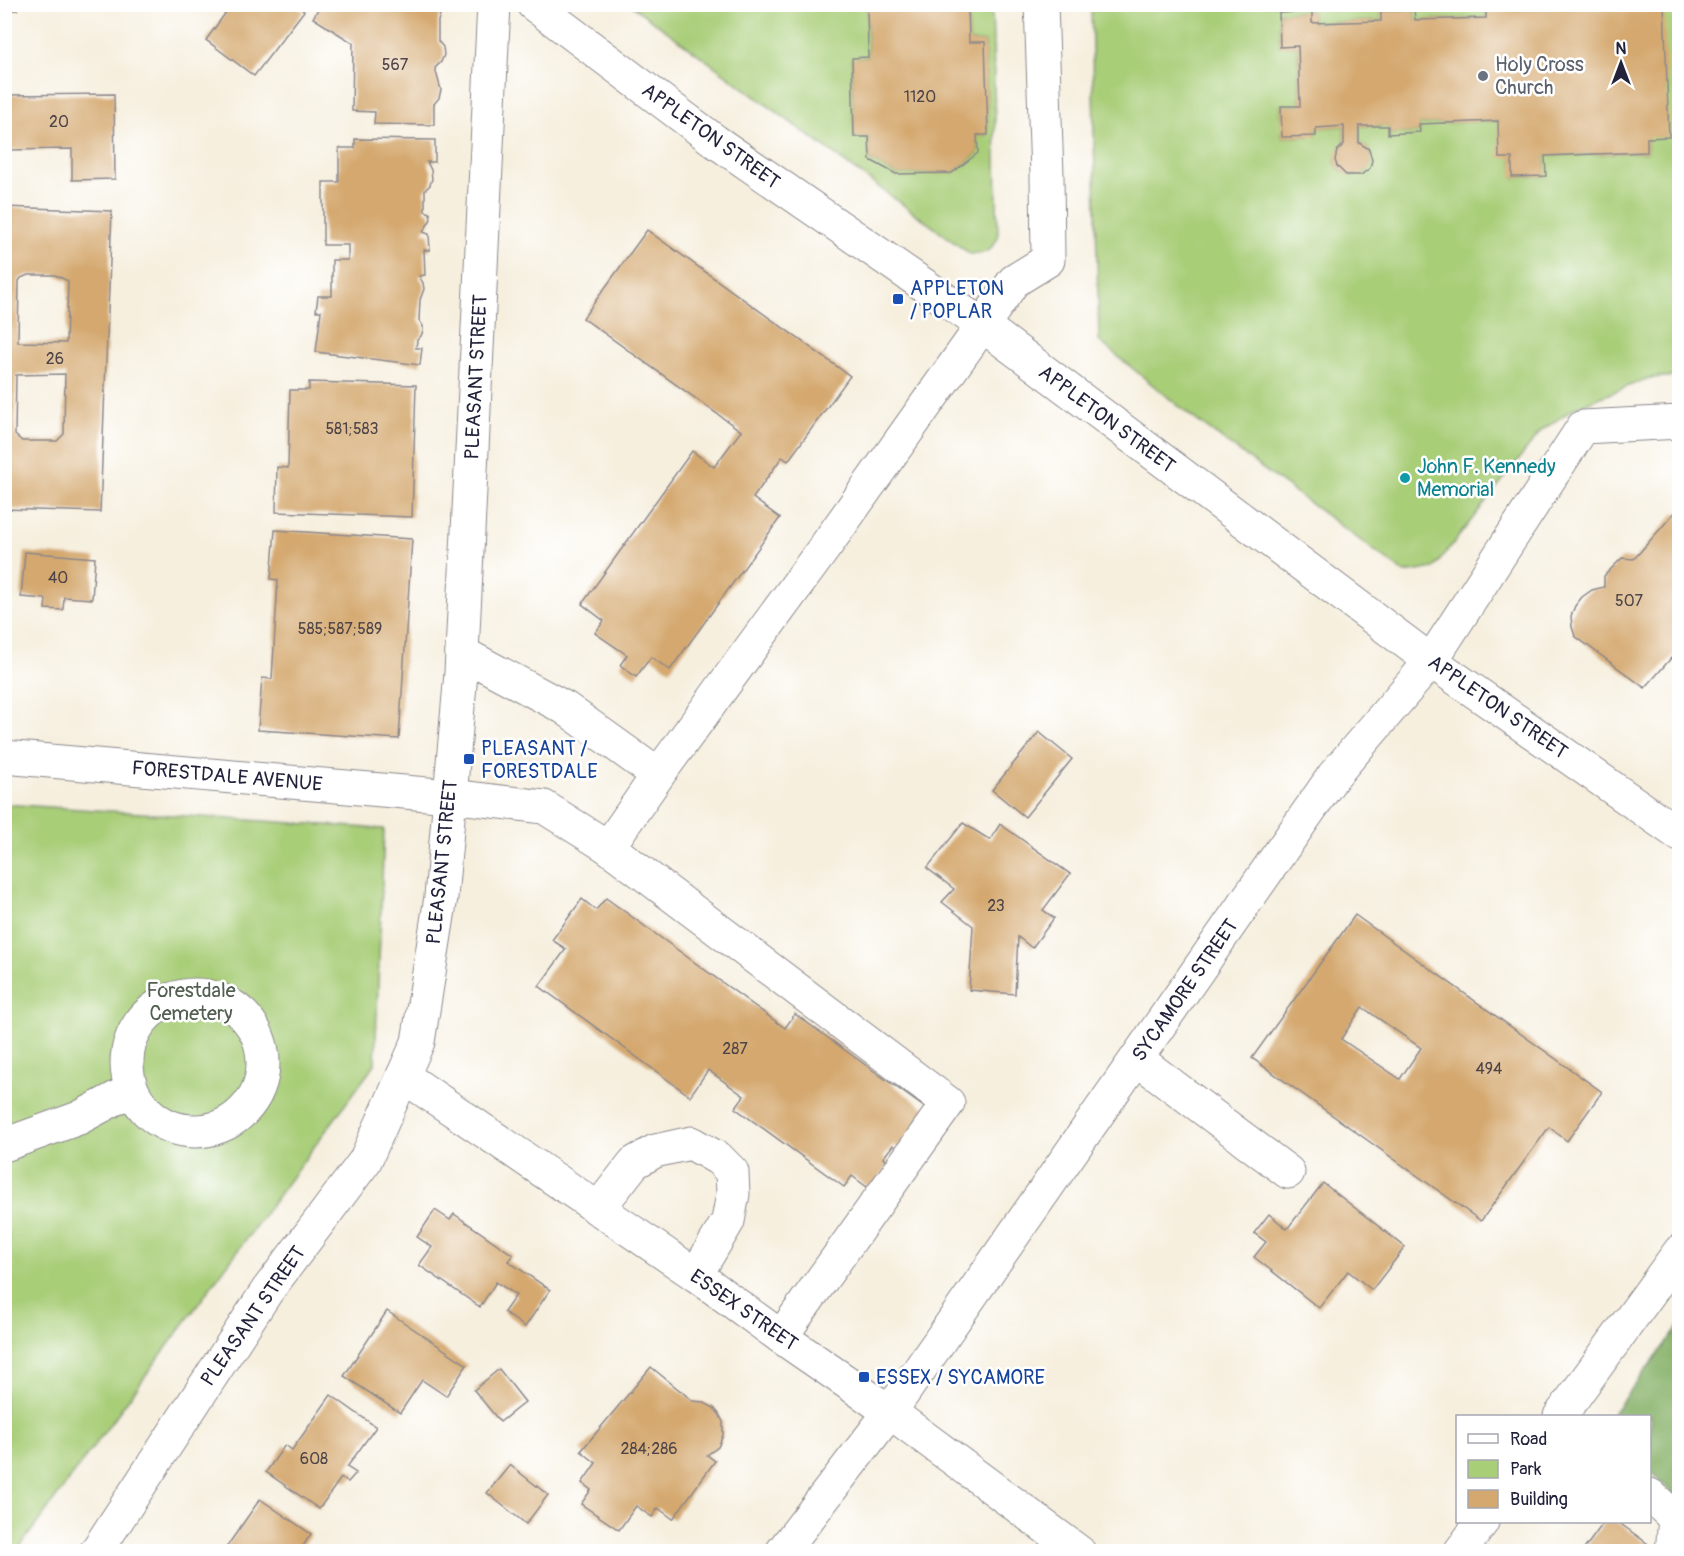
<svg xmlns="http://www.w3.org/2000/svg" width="1684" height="1556" font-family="Pangolin,sans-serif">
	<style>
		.green { fill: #a9ce78; stroke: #66785a; stroke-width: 1.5 }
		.forest { fill: #86b168; stroke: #546a52; stroke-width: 1.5 }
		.building { fill: #d4a86e; fill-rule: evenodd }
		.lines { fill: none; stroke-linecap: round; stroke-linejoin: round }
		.minor-casing { stroke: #8c888c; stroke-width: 35 }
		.major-casing { stroke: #8c888c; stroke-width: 35 }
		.minor { stroke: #fff; stroke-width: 33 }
		.major { stroke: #fff; stroke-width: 33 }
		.worship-dot { fill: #6b7280; stroke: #fff; stroke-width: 2 }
		.transit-dot { fill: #1a4fb4; stroke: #fff; stroke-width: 2 }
		.culture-dot { fill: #0f9aa8; stroke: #fff; stroke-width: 2 }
		.labels { text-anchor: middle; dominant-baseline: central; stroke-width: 5; stroke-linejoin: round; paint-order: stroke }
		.number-label { font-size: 16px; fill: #4e4448 }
		.worship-label { font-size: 20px; fill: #5b616d; stroke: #fff; text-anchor: start }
		.street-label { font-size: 20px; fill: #22223b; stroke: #fff }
		.transit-label { font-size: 20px; fill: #164399; stroke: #fff; text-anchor: start }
		.culture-label { font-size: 20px; fill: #0d838f; stroke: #fff; text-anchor: start }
		.park-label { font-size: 20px; fill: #515e50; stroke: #fff }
	</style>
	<rect width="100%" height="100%" fill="#fff"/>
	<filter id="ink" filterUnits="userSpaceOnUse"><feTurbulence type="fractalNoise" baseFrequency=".0167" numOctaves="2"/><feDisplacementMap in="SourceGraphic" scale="12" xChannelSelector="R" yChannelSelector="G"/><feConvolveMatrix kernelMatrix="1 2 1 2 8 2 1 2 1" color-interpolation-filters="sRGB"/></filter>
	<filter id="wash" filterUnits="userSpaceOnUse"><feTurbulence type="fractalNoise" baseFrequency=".008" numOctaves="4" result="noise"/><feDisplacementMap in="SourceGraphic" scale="24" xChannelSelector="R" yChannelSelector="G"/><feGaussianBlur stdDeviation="1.35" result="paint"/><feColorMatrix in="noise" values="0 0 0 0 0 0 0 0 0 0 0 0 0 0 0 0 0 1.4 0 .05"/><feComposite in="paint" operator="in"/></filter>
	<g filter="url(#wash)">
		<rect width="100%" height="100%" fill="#f6efde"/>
		<g class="green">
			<polygon points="631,5 867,5 868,57 852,59 854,137 869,137 870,160 896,174 952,173 978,153 977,135 988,135 985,42 969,42 968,5 992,5 998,238 988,252 970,254"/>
			<path d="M 1091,5 L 1486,5 L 1486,18 L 1415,20 L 1414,9 L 1381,11 L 1381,21 L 1312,23 L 1312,11 L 1279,13 L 1280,46 L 1298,46 L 1300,106 L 1281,106 L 1282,137 L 1316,136 L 1316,128 L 1344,126 L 1344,144 L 1335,160 C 1342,186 1382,176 1369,149 L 1359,143 L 1359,126 L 1388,126 L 1389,134 L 1420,132 L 1419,124 L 1498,121 L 1512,158 L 1513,177 L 1545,176 L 1545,156 L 1647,152 L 1647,138 L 1664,5 L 1679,5 L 1679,376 L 1649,378 L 1576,407 L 1541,431 L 1434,568 L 1405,573 L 1192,417 L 1099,341 Z"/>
			<polygon points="4,804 384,829 375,1064 16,1552 4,1551"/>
		</g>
		<polygon class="forest" points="1679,1326 1679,1500 1650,1470 1650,1416 1611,1416"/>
		<g id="blocks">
			<g class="building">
				<rect x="4" y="4" width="13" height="6"/>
				<polygon points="232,4 300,4 298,7 304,11 254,76 206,40"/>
				<polygon points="321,4 440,4 441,12 438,21 438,41 443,47 444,55 441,62 435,68 441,90 439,98 434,104 434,125 374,124 375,112 352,111 353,43 313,18"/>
				<polygon points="867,4 968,4 969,42 985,42 988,135 977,135 978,153 952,173 896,174 870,160 869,137 854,137 852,58 868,57"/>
				<polygon points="1486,4 1664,4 1669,137 1647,138 1647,152 1545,156 1546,176 1512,177 1512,158 1499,158 1498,121 1419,124 1420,132 1388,134 1388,126 1359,126 1359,143 1369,149 1372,160 1370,168 1361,175 1346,175 1337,166 1335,160 1337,151 1344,144 1344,126 1316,128 1316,136 1282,137 1281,106 1300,106 1298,46 1280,47 1279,13 1312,11 1312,23 1381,21 1381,11 1414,9 1415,20 1486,18"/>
				<polygon points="114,94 115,179 72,180 72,149 4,150 4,95"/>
				<polygon points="355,139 435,140 435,162 427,162 431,170 432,179 430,185 425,190 425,211 430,213 431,219 423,232 429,234 430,250 424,250 425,275 419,276 423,283 424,289 420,300 419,320 423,326 423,331 421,336 417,340 416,348 422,348 420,365 316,352 321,311 316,311 318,296 332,296 332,260 348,260 348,245 323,245 323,182 339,182 339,148 355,148"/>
				<path d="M 4,207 L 112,211 L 100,512 L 4,509 ZM 28,275 L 55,275 L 68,281 L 66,343 L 18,342 L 19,281 L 21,278 ZM 65,374 L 64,434 L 57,441 L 22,441 L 15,435 L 16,375 Z"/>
				<polygon points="647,230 850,376 788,461 782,457 753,498 780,518 670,670 651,657 636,677 620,665 627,655 595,633 604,621 582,604 692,451 714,467 741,431 583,318"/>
				<polygon points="309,382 416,385 412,517 276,512 277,467 288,468 290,390 309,390"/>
				<polygon points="1675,512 1680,516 1680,648 1645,688 1575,636 1572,627 1571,616 1575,606 1582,597 1592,590 1604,587 1604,576 1622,558 1634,559"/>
				<polygon points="275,530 412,539 399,739 258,730 262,678 272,679 278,580 271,579"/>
				<polygon points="25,552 95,558 92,599 64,597 63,610 45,609 46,599 21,597"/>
				<polygon points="1039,732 1072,759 1025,817 992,790"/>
				<polygon points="963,823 990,840 1000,824 1070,874 1043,910 1054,918 1032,948 1018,937 1015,994 969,990 973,926 942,902 954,889 927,868"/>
				<polygon points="606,898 785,1028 795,1014 932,1113 903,1153 893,1145 883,1158 890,1162 871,1190 852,1176 844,1187 735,1108 744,1096 708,1070 690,1096 539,986 566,949 552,940 582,899 596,910"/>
				<path d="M 1355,915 L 1602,1092 L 1567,1141 L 1549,1127 L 1481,1221 L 1252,1058 ZM 1362,1007 L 1421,1048 L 1400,1079 L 1341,1039 Z"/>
				<polygon points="1323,1183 1405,1247 1372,1290 1348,1271 1319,1308 1254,1257 1266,1242 1254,1233 1269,1214 1287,1229"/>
				<polygon points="435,1210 450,1220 454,1214 513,1255 508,1261 550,1290 525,1327 504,1312 516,1295 496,1282 480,1307 419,1265 432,1247 417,1237"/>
				<polygon points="387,1311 467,1365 446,1396 422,1380 400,1413 344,1376"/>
				<polygon points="651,1367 693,1401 703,1402 714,1408 719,1414 723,1422 723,1435 718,1447 707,1455 715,1461 673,1519 658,1508 652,1517 636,1506 619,1530 581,1504 591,1490 582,1483 596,1463 581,1451"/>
				<polygon points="499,1369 525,1402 500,1422 474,1390"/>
				<polygon points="331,1395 376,1427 347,1467 356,1473 348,1482 341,1478 319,1509 266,1472 285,1445 292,1450"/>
				<polygon points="510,1465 548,1495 526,1524 487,1493"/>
				<polygon points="260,1499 311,1534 299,1552 223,1552"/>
				<polygon points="1604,1522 1618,1522 1659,1552 1582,1552"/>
			</g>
		</g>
	</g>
	<g filter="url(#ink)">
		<use href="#blocks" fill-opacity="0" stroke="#8c888c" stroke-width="1.5"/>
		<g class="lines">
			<g class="minor-casing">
				<g id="minor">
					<polyline points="533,4 715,141 982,325 1431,661 1680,835"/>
					<polyline points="4,757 450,796 544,807 608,847 658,775 565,708 462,653"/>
					<polyline points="658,775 827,544 1014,281 1048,260 1047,175 1041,4"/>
					<polyline points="608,847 948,1103 781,1337"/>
					<circle cx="195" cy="1063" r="68"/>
					<polyline points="1137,1059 1288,1172"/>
					<polyline points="403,1076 696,1275 781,1337 890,1412 1079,1552"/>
					<polyline points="4,1145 79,1118 131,1090"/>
					<polyline points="598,1209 634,1163 655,1151 691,1143 719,1159 732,1172 733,1194 728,1221 696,1275"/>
					<polyline points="1560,1416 1680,1251"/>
					<polyline points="1650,1495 1675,1518 1672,1552"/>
					<polyline points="782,1552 890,1412 1334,775 1431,661 1583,427 1680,422"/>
					<polyline points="1460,1552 1482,1522"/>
				</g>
			</g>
			<g class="major-casing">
				<polyline id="major" points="96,1552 267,1291 365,1161 418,1042 441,897 461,673 494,4"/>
			</g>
			<use href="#minor" class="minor"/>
			<use href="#major" class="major"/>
		</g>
	</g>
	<circle class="worship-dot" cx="1483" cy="76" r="6"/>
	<g class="transit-dot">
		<rect x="892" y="293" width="12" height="12" rx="3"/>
		<rect x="463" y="753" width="12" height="12" rx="3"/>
		<rect x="858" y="1371" width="12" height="12" rx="3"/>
	</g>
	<circle class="culture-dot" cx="1405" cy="478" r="6"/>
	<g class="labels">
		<g class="number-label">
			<text x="395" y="65">567</text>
			<text x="920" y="97">1120</text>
			<text x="59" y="122">20</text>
			<text x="55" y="359">26</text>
			<text x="352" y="429">581;583</text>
			<text x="58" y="578">40</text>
			<text x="1629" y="601">507</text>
			<text x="340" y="629">585;587;589</text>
			<text x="996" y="906">23</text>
			<text x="735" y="1049">287</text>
			<text x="1489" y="1069">494</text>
			<text x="649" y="1449">284;286</text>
			<text x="314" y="1459">608</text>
		</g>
		<g class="worship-label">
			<text x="1495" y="64">Holy Cross<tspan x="1495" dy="23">Church</tspan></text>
		</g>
		<g class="street-label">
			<text transform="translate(711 136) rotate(36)">APPLETON STREET</text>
			<text transform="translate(476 377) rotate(-87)">PLEASANT STREET</text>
			<text transform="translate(1107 419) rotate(37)">APPLETON STREET</text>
			<text transform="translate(1498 707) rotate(35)">APPLETON STREET</text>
			<text transform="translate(227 776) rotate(5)">FORESTDALE AVENUE</text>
			<text transform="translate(442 862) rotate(-84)">PLEASANT STREET</text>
			<text transform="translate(1185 990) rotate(-55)">SYCAMORE STREET</text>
			<text transform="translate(744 1310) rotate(35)">ESSEX STREET</text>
			<text transform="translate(253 1316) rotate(-55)">PLEASANT STREET</text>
		</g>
		<g class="transit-label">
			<text x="910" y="288">APPLETON<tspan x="910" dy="23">/ POPLAR</tspan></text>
			<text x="481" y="748">PLEASANT /<tspan x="481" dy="23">FORESTDALE</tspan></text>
			<text x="876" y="1377">ESSEX / SYCAMORE</text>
		</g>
		<g class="culture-label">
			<text x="1417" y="466">John F. Kennedy<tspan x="1417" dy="23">Memorial</tspan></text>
		</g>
		<g class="park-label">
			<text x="191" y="990">Forestdale<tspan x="191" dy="23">Cemetery</tspan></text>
		</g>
	</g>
	<rect width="1684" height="1556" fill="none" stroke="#fff" stroke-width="24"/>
	<rect x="1456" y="1415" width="195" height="108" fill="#ffffff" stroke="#a7a7b1" stroke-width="1.5"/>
	<rect x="1468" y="1434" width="30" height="9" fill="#ffffff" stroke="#a7a7b1" stroke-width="1.5"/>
	<text x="1510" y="1445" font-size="18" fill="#22223b">Road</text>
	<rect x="1468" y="1460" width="30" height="18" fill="#a9ce78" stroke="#a7a7b1" stroke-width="1.5"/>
	<text x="1510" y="1475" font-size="18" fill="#22223b">Park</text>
	<rect x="1468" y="1490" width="30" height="18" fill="#d4a86e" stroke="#a7a7b1" stroke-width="1.5"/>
	<text x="1510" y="1505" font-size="18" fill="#22223b">Building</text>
	<g transform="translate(1621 63)" stroke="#ffffff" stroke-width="4.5" paint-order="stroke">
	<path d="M0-4.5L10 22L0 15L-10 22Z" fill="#22223b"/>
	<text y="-9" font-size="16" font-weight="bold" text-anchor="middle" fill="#22223b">N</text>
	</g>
</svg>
